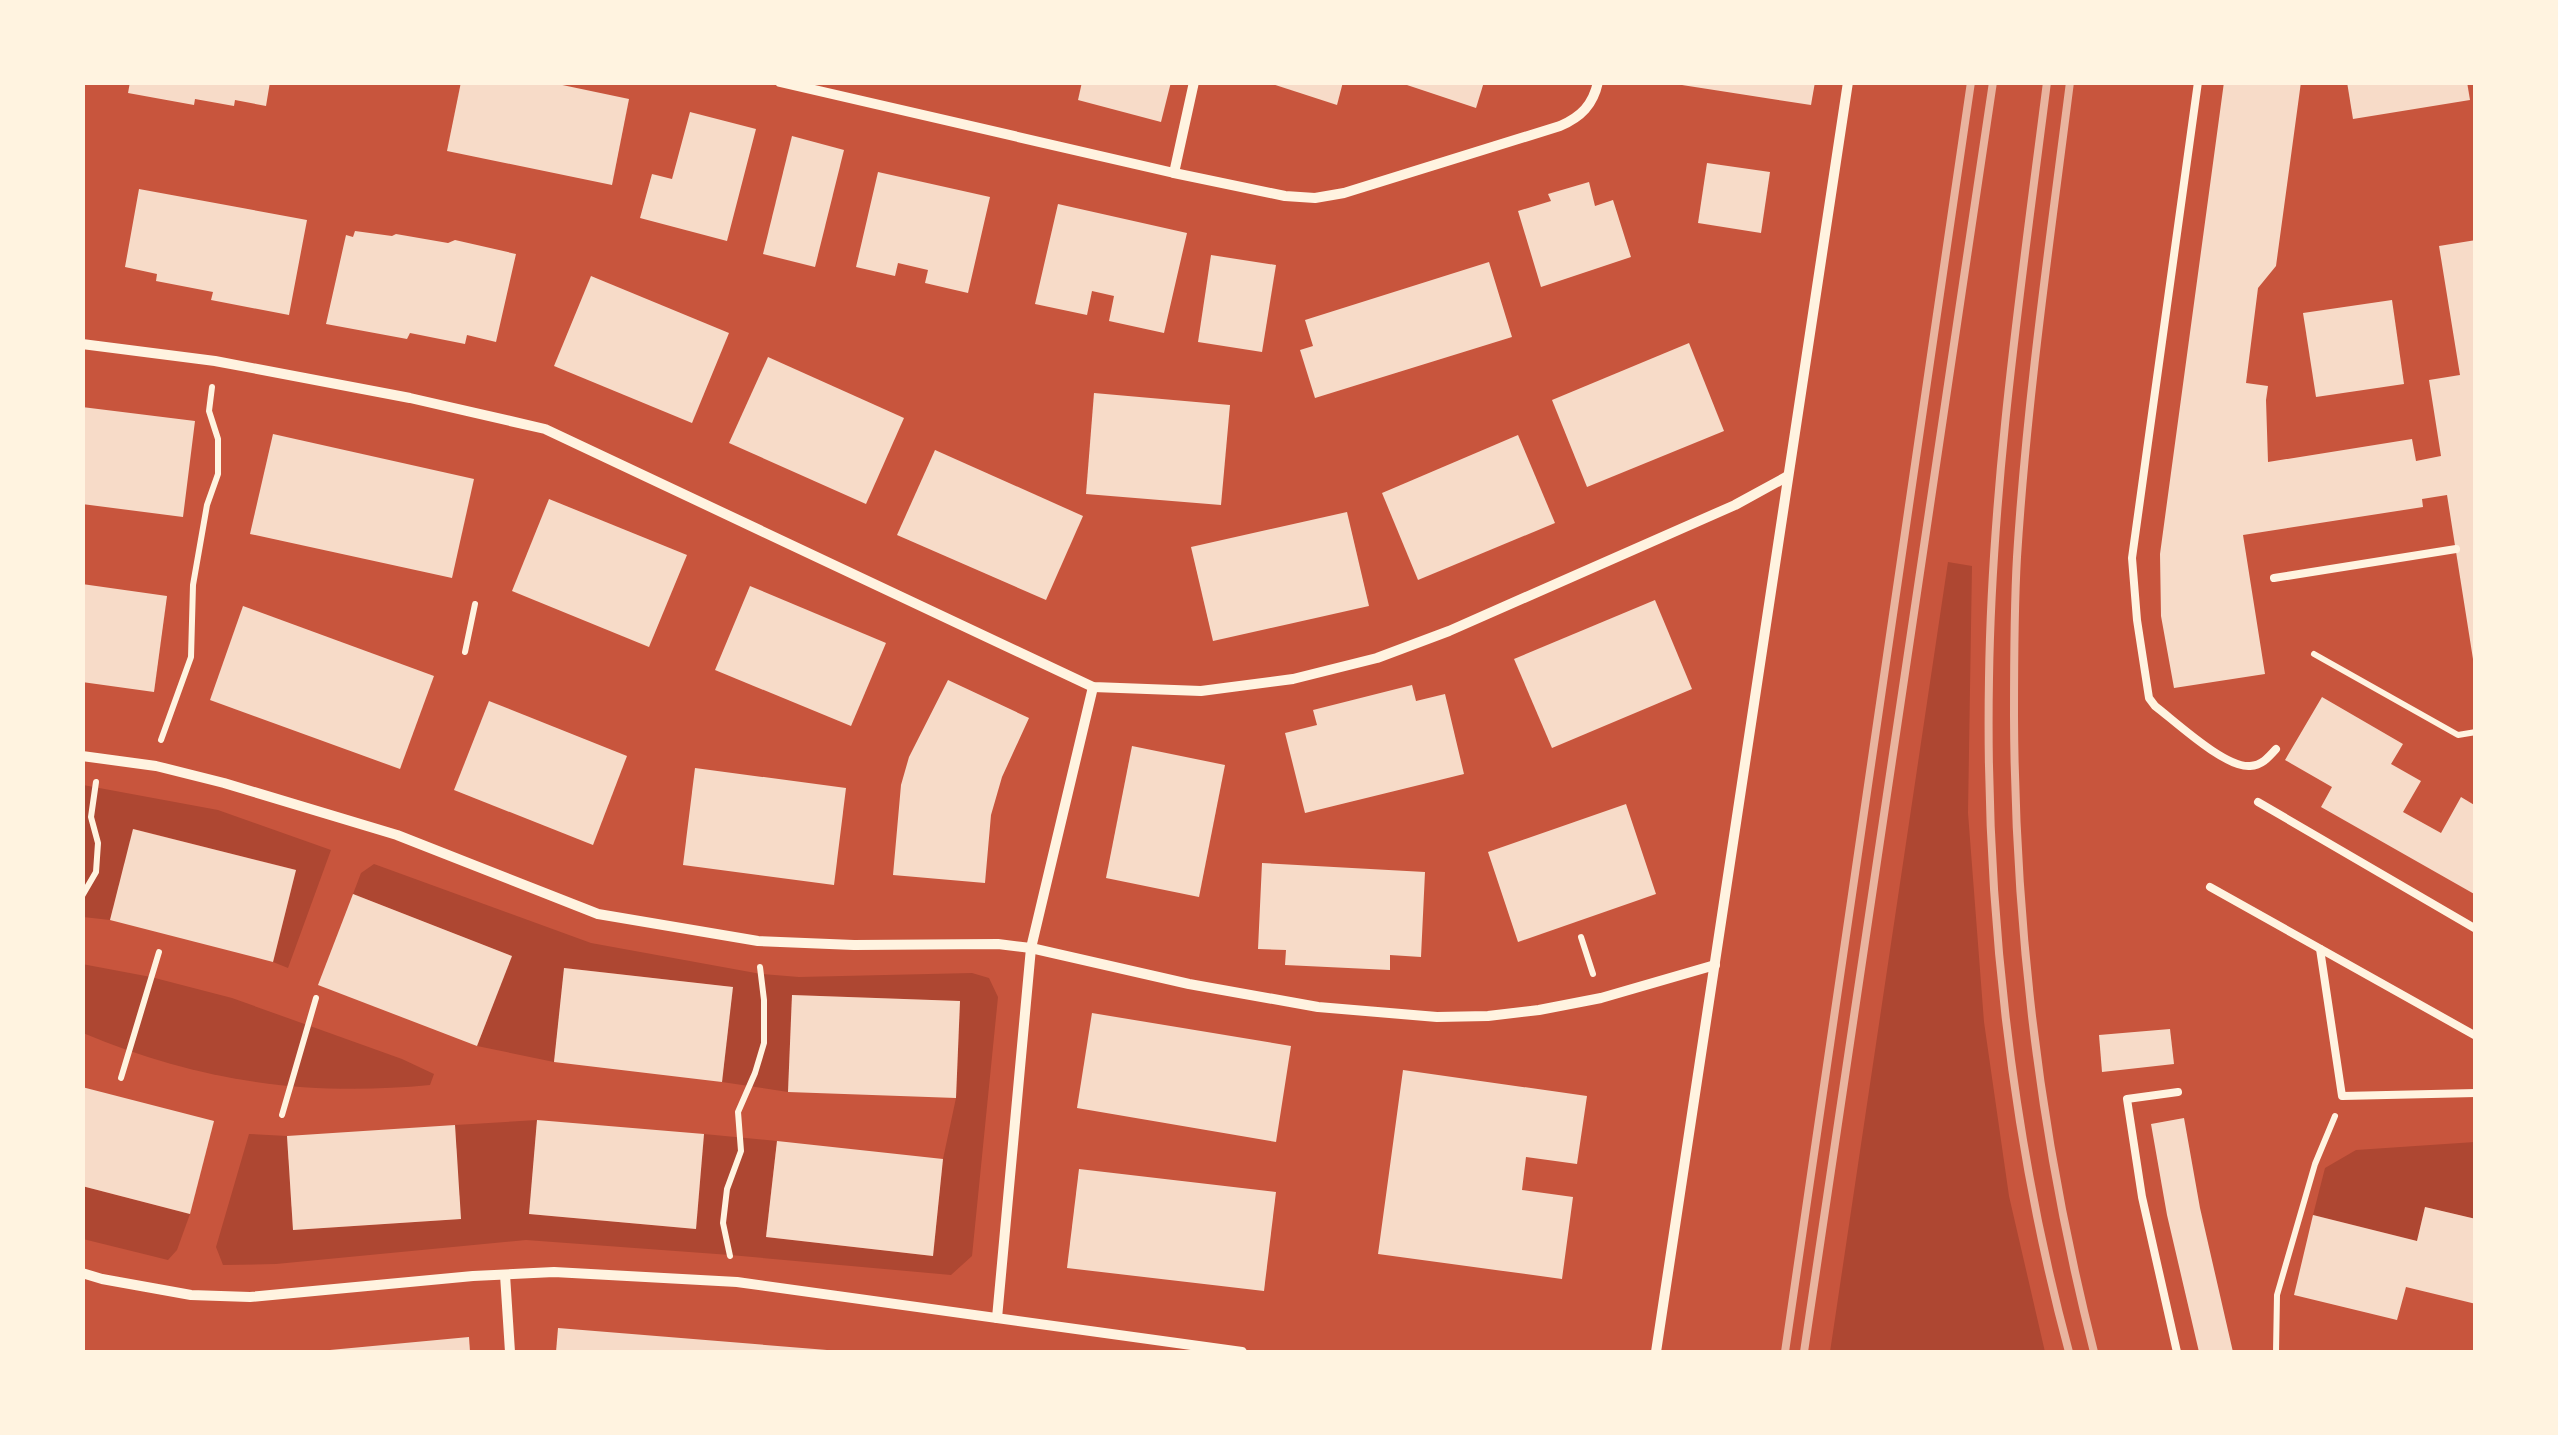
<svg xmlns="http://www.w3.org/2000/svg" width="2558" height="1435" font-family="'Titillium Web',sans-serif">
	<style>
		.green { fill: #ae4732 }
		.building { fill: #f7dbc8 }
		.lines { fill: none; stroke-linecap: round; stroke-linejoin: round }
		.path { stroke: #fff3e0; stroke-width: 6 }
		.service { stroke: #fff3e0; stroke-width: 8 }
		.minor { stroke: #fff3e0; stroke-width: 10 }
		.rail { stroke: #e9b49f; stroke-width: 8 }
	</style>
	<rect width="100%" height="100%" fill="#c8553d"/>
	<g class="green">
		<polygon points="1948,562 1972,566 1968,813 1984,1022 2009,1196 2045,1352 1830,1352"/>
		<polygon points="83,785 218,810 331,850 288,968 273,962 296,870 134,829 110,920 83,917"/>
		<polygon points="374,864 591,943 761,974 799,977 972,973 989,978 998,997 972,1256 951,1275 730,1255 526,1240 276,1264 223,1265 216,1247 249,1134 287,1136 293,1230 460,1219 455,1125 537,1120 530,1214 696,1229 704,1134 777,1141 766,1237 933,1256 943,1159 956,1098 960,1001 792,995 788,1092 722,1082 732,987 565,968 554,1062 477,1046 511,956 353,894 361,873"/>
		<path d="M 82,964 L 151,977 L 232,998 L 402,1059 L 434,1074 L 430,1085 C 307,1097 197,1081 83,1033 Z"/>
		<polygon points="2475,1142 2475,1219 2425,1207 2417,1241 2313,1215 2325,1168 2356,1150"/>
		<polygon points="82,1186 190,1214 177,1250 168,1260 83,1239"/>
	</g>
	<g class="building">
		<polygon points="130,82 270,82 266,106 235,100 234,106 195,99 194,105 128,93"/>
		<polygon points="461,82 548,82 629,99 612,185 447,151"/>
		<polygon points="1082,82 1171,82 1161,122 1078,100"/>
		<polygon points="1266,82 1343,82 1337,105"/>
		<polygon points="1398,82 1484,82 1476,108"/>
		<polygon points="1683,82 1815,82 1811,105 1682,85"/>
		<polygon points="2224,82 2301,82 2276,266 2258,288 2246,383 2268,386 2266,400 2268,462 2412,439 2416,461 2441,456 2429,380 2460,375 2439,246 2476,240 2476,658 2473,659 2447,495 2422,499 2423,507 2243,535 2265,674 2174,688 2161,616 2160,554"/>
		<polygon points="2347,82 2467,82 2470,100 2353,119"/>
		<polygon points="690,112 756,129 727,241 640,218 652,174 672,179"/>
		<polygon points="792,136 844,150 815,267 763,254"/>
		<polygon points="1707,163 1770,172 1761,233 1698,223"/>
		<polygon points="878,172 990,197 968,293 925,283 928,270 898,263 895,276 856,267"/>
		<polygon points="1589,182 1595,206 1613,200 1631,257 1541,287 1518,211 1551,201 1548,194"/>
		<polygon points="139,189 307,220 289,315 211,300 213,292 156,281 157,274 125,267"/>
		<polygon points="1058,204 1187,233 1164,333 1109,321 1114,296 1092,291 1087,315 1035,304"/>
		<polygon points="355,231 392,236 396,234 448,243 455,240 516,254 496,342 467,335 465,344 410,333 407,339 326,324 346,235 353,237"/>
		<polygon points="1211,255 1276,265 1262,352 1198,342"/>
		<polygon points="1489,262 1512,337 1315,398 1300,350 1313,346 1305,320"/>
		<polygon points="591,276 729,333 692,423 554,366"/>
		<polygon points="2392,300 2404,384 2316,397 2303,313"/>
		<polygon points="1689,343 1724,431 1587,487 1552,400"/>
		<polygon points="768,357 904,418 866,504 729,443"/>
		<polygon points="1094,393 1230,405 1221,505 1086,494"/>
		<polygon points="82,407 195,421 183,517 82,504"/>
		<polygon points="273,434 474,479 452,578 250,534"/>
		<polygon points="1518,435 1555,523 1418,580 1382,493"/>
		<polygon points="935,450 1083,516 1046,600 897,535"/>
		<polygon points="549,499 687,555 649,647 512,591"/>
		<polygon points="1347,512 1369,606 1213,641 1191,547"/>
		<polygon points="82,584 167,596 154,692 82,682"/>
		<polygon points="750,586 886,643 851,726 715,670"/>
		<polygon points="1655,600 1692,689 1552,748 1514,659"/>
		<polygon points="243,606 434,676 400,769 210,700"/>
		<polygon points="948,680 1029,718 1002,777 991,815 985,883 893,875 901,785 909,757"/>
		<polygon points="1412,685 1416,701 1445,694 1464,774 1305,813 1285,733 1317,725 1313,710"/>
		<polygon points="2322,697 2403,744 2391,764 2421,781 2403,812 2441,833 2461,797 2476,806 2476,895 2321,807 2332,787 2285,760"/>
		<polygon points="489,701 627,756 593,845 454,790"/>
		<polygon points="1132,746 1225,765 1199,897 1106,878"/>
		<polygon points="695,768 846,788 834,885 683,865"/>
		<polygon points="1626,804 1656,894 1518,942 1488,852"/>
		<polygon points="133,829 296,870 273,962 110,920"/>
		<polygon points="1262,863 1425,872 1421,957 1390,955 1390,970 1285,965 1286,950 1258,949"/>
		<polygon points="353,894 512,956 477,1046 318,985"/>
		<polygon points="564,968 733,987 722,1082 554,1062"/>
		<polygon points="792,995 960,1001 956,1098 788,1092"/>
		<polygon points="1092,1013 1291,1046 1276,1142 1077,1108"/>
		<polygon points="2170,1029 2174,1064 2102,1072 2099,1035"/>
		<polygon points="1403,1070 1587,1096 1577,1164 1526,1157 1522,1190 1573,1197 1562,1279 1378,1254"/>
		<polygon points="82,1087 214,1121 190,1214 82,1186"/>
		<polygon points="2184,1118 2200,1208 2233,1352 2199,1352 2167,1215 2151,1124"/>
		<polygon points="537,1120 704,1134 696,1229 529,1214"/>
		<polygon points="455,1125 461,1219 293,1230 287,1136"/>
		<polygon points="777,1141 943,1159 933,1256 766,1237"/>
		<polygon points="1079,1169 1276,1192 1264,1291 1067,1268"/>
		<polygon points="2425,1207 2476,1219 2476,1304 2406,1287 2397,1320 2294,1295 2313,1215 2417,1241"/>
		<polygon points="558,1328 827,1350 827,1352 556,1352"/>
		<polygon points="469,1337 470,1352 330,1352 330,1350"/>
	</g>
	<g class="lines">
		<g class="path">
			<polyline points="465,652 475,604"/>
			<polyline points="2314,654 2458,735 2476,732"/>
			<polyline points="161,740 191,657 193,585 207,505 218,474 218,439 209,411 212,387"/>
			<polyline points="82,896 96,872 98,843 91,817 96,782"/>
			<polyline points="1581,937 1593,974"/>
			<polyline points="121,1078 159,952"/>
			<polyline points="282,1115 316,998"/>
			<polyline points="730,1256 723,1223 727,1189 741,1151 738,1112 755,1073 764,1043 764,1000 760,967"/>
			<polyline points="2276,1352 2277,1295 2315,1164 2335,1116"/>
		</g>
		<g class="service">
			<path d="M 2198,82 L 2132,558 L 2137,620 L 2149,698 L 2155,706 C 2176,722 2225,768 2250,766 C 2262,765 2268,758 2276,749"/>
			<polyline points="2274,578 2456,549"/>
			<polyline points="2258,802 2476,929"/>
			<polyline points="2210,887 2476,1036"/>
			<polyline points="2320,949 2342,1096 2476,1093"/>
			<polyline points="2177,1352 2142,1197 2127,1099 2178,1092"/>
		</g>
		<g class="minor">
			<path d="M 780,82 L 1174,173 L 1285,196 L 1315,198 L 1344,193 L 1560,126 C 1581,117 1593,105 1598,82"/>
			<polyline points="1174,173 1194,82"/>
			<polyline points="82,344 215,361 410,398 545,429 1093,687 1201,691 1293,679 1377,658 1449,631 1735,505 1788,476"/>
			<polyline points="82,756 156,766 224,783 397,835 598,914 758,941 854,945 998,944 1031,948 1189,984 1318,1007 1437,1017 1488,1016 1539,1010 1601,998 1715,965"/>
			<polyline points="82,1273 102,1279 191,1295 250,1297 473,1276 554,1272 737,1282 1242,1352"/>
			<polyline points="505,1275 510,1352"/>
			<polyline points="997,1318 1031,948 1093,687"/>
			<polyline points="1656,1352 1848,82"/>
		</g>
		<g class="rail">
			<path d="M 2047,82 C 2022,279 1992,480 1989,678 C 1985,900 2011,1138 2069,1352"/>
			<path d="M 2070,82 C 2050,240 2027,398 2017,557 C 2014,609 2014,663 2014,716 C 2015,931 2041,1144 2094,1352"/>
			<polyline points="1785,1352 1971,82"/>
			<polyline points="1804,1352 1993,82"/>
		</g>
	</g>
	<rect width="2558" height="1435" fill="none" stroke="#fff3e0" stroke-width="170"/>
</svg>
